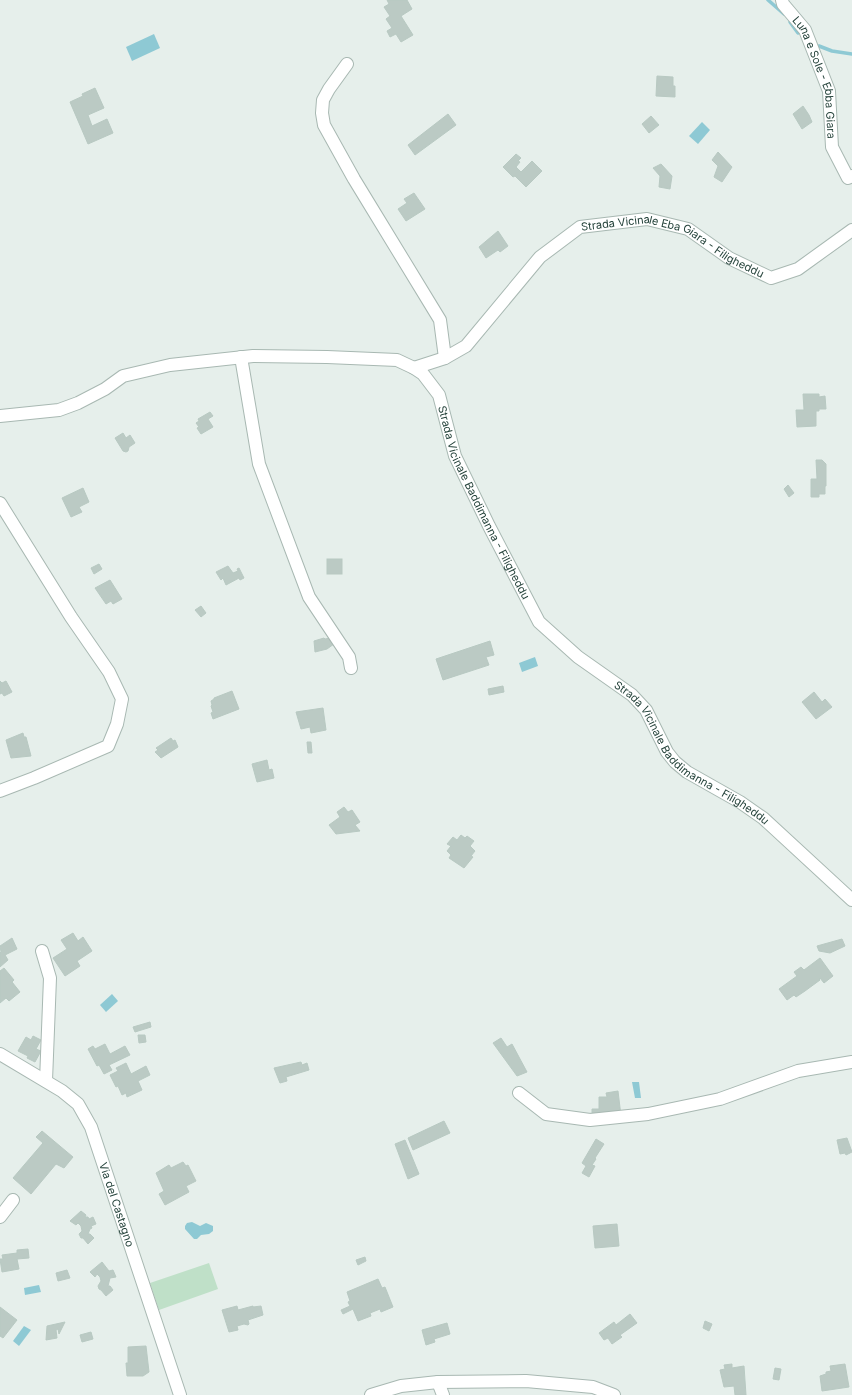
<svg xmlns="http://www.w3.org/2000/svg" width="852" height="1395" font-family="Inter,sans-serif">
	<style>
		.green { fill: #bfe0c8 }
		.water { fill: #8ec9d4 }
		.lines { fill: none; stroke-linecap: round; stroke-linejoin: round }
		.stream { stroke: #8ec9d4; stroke-width: 3.5 }
		.building { fill: #bbcac4; stroke: #b8c9c2 }
		.minor-casing { stroke: #a8b8b2; stroke-width: 14 }
		.minor { stroke: #fff; stroke-width: 12 }
		.labels { text-anchor: middle; dominant-baseline: central; stroke-width: 3; stroke-linejoin: round; paint-order: stroke }
		.street-label { font-size: 11px; fill: #24423a; stroke: #f7fbf9 }
	</style>
	<rect width="100%" height="100%" fill="#e6efeb"/>
	<polygon class="green" points="209,1263 218,1289 159,1310 150,1283"/>
	<g class="water">
		<polygon points="154,34 160,48 132,61 126,47"/>
		<polygon points="702,122 710,130 698,144 689,136"/>
		<polygon points="535,657 538,666 522,672 519,663"/>
		<polygon points="112,994 118,1001 106,1012 100,1005"/>
		<polygon points="632,1082 639,1082 641,1098 635,1098"/>
		<polygon points="192,1222 200,1226 206,1223 213,1226 213,1231 209,1234 201,1235 197,1239 194,1239 185,1229 185,1226 187,1223"/>
		<polygon points="39,1285 41,1292 25,1295 24,1288"/>
		<polygon points="24,1326 31,1330 19,1346 13,1341"/>
	</g>
	<g class="lines">
		<g class="stream">
			<polyline points="768,0 784,14"/>
			<polyline points="790,22 798,33"/>
			<polyline points="819,46 832,51 852,54"/>
		</g>
	</g>
	<g class="building">
		<polygon points="387,0 407,0 412,9 401,16 413,35 401,42 396,34 390,37 387,31 392,28 386,19 390,16 384,7 389,4"/>
		<polygon points="657,76 673,77 673,86 675,86 675,97 656,96"/>
		<polygon points="95,88 104,108 88,115 92,126 107,119 113,133 88,144 70,102 83,96 82,94"/>
		<polygon points="803,106 809,115 812,122 802,129 793,114"/>
		<polygon points="448,114 456,125 415,155 408,145"/>
		<polygon points="651,116 659,125 649,133 642,124"/>
		<polygon points="718,152 732,167 722,182 714,177 718,166 712,160"/>
		<polygon points="516,154 521,158 518,161 520,162 516,167 521,172 532,161 542,171 526,187 515,176 513,177 503,167"/>
		<polygon points="661,164 672,176 670,189 659,187 660,176 653,168"/>
		<polygon points="414,193 425,209 406,221 398,209 407,203 404,199"/>
		<polygon points="498,231 508,246 500,252 498,250 486,258 479,247"/>
		<polygon points="803,394 819,394 819,397 825,396 826,409 819,409 819,411 816,411 816,426 797,427 796,410 804,410"/>
		<polygon points="210,412 213,416 208,419 213,427 201,434 197,428 199,427 196,423 199,421 198,419"/>
		<polygon points="123,433 126,438 130,435 135,443 129,447 128,451 126,452 123,451 115,438"/>
		<polygon points="816,460 822,460 826,464 826,486 825,486 825,494 819,494 819,497 811,497 811,479 817,479"/>
		<polygon points="788,485 794,493 789,497 784,489"/>
		<polygon points="83,488 89,502 79,507 82,512 71,517 62,498"/>
		<rect x="327" y="559" width="15" height="15"/>
		<polygon points="99,564 102,569 94,574 91,568"/>
		<polygon points="228,566 233,573 238,571 237,569 239,568 244,578 240,580 239,578 226,585 223,578 221,580 216,572"/>
		<polygon points="110,580 122,599 113,604 111,601 106,604 95,588"/>
		<polygon points="201,606 206,613 201,617 195,610"/>
		<polygon points="324,638 325,639 330,638 334,644 327,649 315,652 314,641"/>
		<polygon points="490,641 494,655 486,657 489,665 443,680 436,659"/>
		<polygon points="0,681 2,683 6,681 12,692 4,696 2,693 0,694"/>
		<polygon points="503,686 504,692 489,695 488,689"/>
		<polygon points="232,691 239,709 213,719 211,713 213,712 211,706 212,705 211,701 214,699 214,698"/>
		<polygon points="814,692 822,702 825,699 832,707 816,719 802,702"/>
		<polygon points="323,708 326,730 311,733 310,727 301,729 296,712"/>
		<polygon points="23,733 24,737 26,737 31,756 11,758 6,740"/>
		<polygon points="171,738 173,741 175,740 178,747 161,758 155,752 158,750 156,748"/>
		<polygon points="307,742 311,742 312,753 308,753"/>
		<polygon points="267,760 269,770 272,769 274,778 257,782 252,764"/>
		<polygon points="344,807 348,812 352,810 360,822 355,825 360,831 336,834 329,825 340,817 337,812"/>
		<polygon points="461,835 465,838 467,836 474,841 470,846 475,851 471,856 473,857 464,868 449,858 451,855 447,851 451,846 447,844 453,837 457,840"/>
		<polygon points="73,933 78,941 83,937 92,951 77,961 80,966 65,976 53,958 67,949 61,940"/>
		<polygon points="12,938 17,949 5,955 8,960 0,967 0,953 1,952 0,946"/>
		<polygon points="842,939 845,946 830,953 819,951 817,946"/>
		<polygon points="820,958 833,976 824,983 820,978 819,979 820,980 805,991 796,997 794,995 787,1000 779,989 797,976 794,972 801,967 804,970"/>
		<polygon points="4,968 14,980 12,982 20,992 9,1001 6,998 0,1003 0,971"/>
		<polygon points="150,1022 151,1027 135,1032 133,1027"/>
		<polygon points="138,1035 145,1035 146,1042 139,1043"/>
		<polygon points="33,1036 41,1040 36,1049 41,1051 35,1062 27,1058 28,1056 18,1051 26,1037 31,1040"/>
		<polygon points="501,1038 507,1047 512,1044 527,1072 517,1076 493,1043"/>
		<polygon points="105,1044 110,1054 125,1046 130,1055 109,1065 112,1070 104,1074 99,1065 97,1066 88,1049 93,1046 95,1049"/>
		<polygon points="301,1062 302,1065 307,1063 309,1070 286,1077 287,1081 280,1083 274,1068"/>
		<polygon points="126,1063 131,1074 146,1066 150,1075 138,1081 142,1090 127,1097 126,1093 122,1095 118,1086 116,1087 110,1075 118,1071 116,1068"/>
		<polygon points="618,1091 621,1116 592,1115 592,1109 599,1109 599,1097 607,1097 606,1093"/>
		<polygon points="444,1121 450,1133 413,1150 408,1138"/>
		<polygon points="42,1131 73,1157 64,1168 56,1164 31,1194 13,1178 43,1143 36,1137"/>
		<polygon points="847,1138 852,1152 846,1155 845,1153 840,1154 837,1140"/>
		<polygon points="596,1139 604,1144 595,1158 596,1159 592,1165 595,1166 589,1177 582,1173 586,1166 582,1163"/>
		<polygon points="405,1140 419,1174 408,1179 395,1144"/>
		<polygon points="183,1162 186,1166 188,1165 196,1181 186,1186 189,1192 165,1205 159,1194 164,1191 156,1173 169,1165 171,1168"/>
		<polygon points="81,1211 86,1215 85,1217 88,1217 89,1219 93,1217 96,1224 91,1226 92,1228 90,1229 88,1234 90,1234 94,1238 88,1244 83,1238 81,1238 79,1234 82,1231 81,1226 78,1223 76,1225 70,1221"/>
		<polygon points="617,1224 619,1246 595,1248 593,1226"/>
		<polygon points="28,1249 29,1258 17,1259 19,1269 2,1272 0,1259 3,1259 2,1255 17,1253 17,1250"/>
		<polygon points="365,1257 366,1261 358,1265 356,1260"/>
		<polygon points="102,1262 109,1271 113,1270 116,1277 110,1278 108,1286 110,1286 113,1290 106,1296 101,1290 99,1289 98,1286 101,1281 100,1277 97,1274 95,1277 90,1272"/>
		<polygon points="67,1270 70,1278 58,1281 56,1273"/>
		<polygon points="378,1279 382,1288 385,1287 393,1307 381,1312 380,1309 370,1313 371,1316 358,1321 353,1309 343,1314 341,1310 350,1306 348,1302 350,1301 347,1292"/>
		<polygon points="237,1306 238,1310 253,1306 253,1307 261,1306 263,1315 248,1320 249,1324 248,1325 244,1324 237,1326 238,1330 229,1332 222,1310"/>
		<polygon points="0,1307 17,1320 3,1338 0,1336"/>
		<polygon points="630,1314 637,1323 620,1335 622,1337 612,1344 608,1338 604,1340 599,1333 614,1322 616,1325"/>
		<polygon points="705,1321 712,1324 709,1331 703,1328"/>
		<polygon points="65,1322 59,1334 58,1329 56,1330 57,1338 46,1340 47,1326"/>
		<polygon points="447,1323 450,1334 434,1339 435,1342 426,1345 422,1330"/>
		<polygon points="91,1332 93,1339 82,1342 80,1335"/>
		<polygon points="146,1346 149,1372 143,1376 127,1376 126,1363 128,1363 128,1347"/>
		<polygon points="732,1364 732,1368 744,1366 746,1395 735,1395 734,1386 724,1387 720,1370 725,1369 724,1365"/>
		<polygon points="845,1364 849,1387 822,1391 820,1376 826,1374 826,1372 831,1371 830,1366"/>
		<polygon points="775,1368 781,1369 779,1380 773,1379"/>
	</g>
	<g class="lines">
		<g class="minor-casing">
			<g id="minor">
				<path id="s1" d="M 782,0 L 783,4 L 805,30 L 829,91 L 832,147 L 848,178 L 852,176"/>
				<polyline points="347,64 329,89 323,100 322,113 324,125 354,179 440,320 445,358"/>
				<polyline points="241,357 259,464 309,597 349,657 351,668"/>
				<path id="s2" d="M 414,368 L 445,358 L 466,346 L 540,257 L 580,227 L 647,219 L 688,229 L 729,258 L 771,278 L 798,269 L 852,230"/>
				<path id="s3" d="M 0,416 L 59,410 L 78,403 L 105,389 L 123,376 L 170,365 L 253,356 L 327,357 L 397,360 L 414,368 L 423,374 L 439,395 L 455,456 L 489,526 L 539,622 L 578,657 L 632,695 L 646,710 L 667,752 L 675,762 L 687,772 L 740,802 L 763,818 L 852,900"/>
				<polyline points="0,503 71,617 109,672 122,699 117,724 108,746 34,778 0,791"/>
				<polyline points="42,951 50,978 46,1081"/>
				<path id="s4" d="M 0,1054 L 62,1091 L 78,1104 L 91,1127 L 180,1395"/>
				<polyline points="519,1093 546,1114 590,1120 648,1114 720,1099 798,1071 852,1062"/>
				<polyline points="0,1217 13,1200"/>
				<polyline points="438,1382 443,1395"/>
				<polyline points="371,1395 401,1386 438,1382 526,1381 593,1387 614,1395"/>
			</g>
		</g>
		<use href="#minor" class="minor"/>
	</g>
	<g class="labels">
		<g class="street-label">
			<text stroke="none"><textPath href="#s1" startOffset="87">Luna e Sole - Ebba Giara</textPath></text>
			<text stroke="none"><textPath href="#s2" startOffset="322">Strada Vicinale Eba Giara - Filigheddu</textPath></text>
			<text stroke="none"><textPath href="#s3" startOffset="581">Strada Vicinale Baddimanna - Filigheddu</textPath></text>
			<text stroke="none"><textPath href="#s3" startOffset="917">Strada Vicinale Baddimanna - Filigheddu</textPath></text>
			<text stroke="none"><textPath href="#s4" startOffset="201">Via del Castagno</textPath></text>
		</g>
	</g>
</svg>
